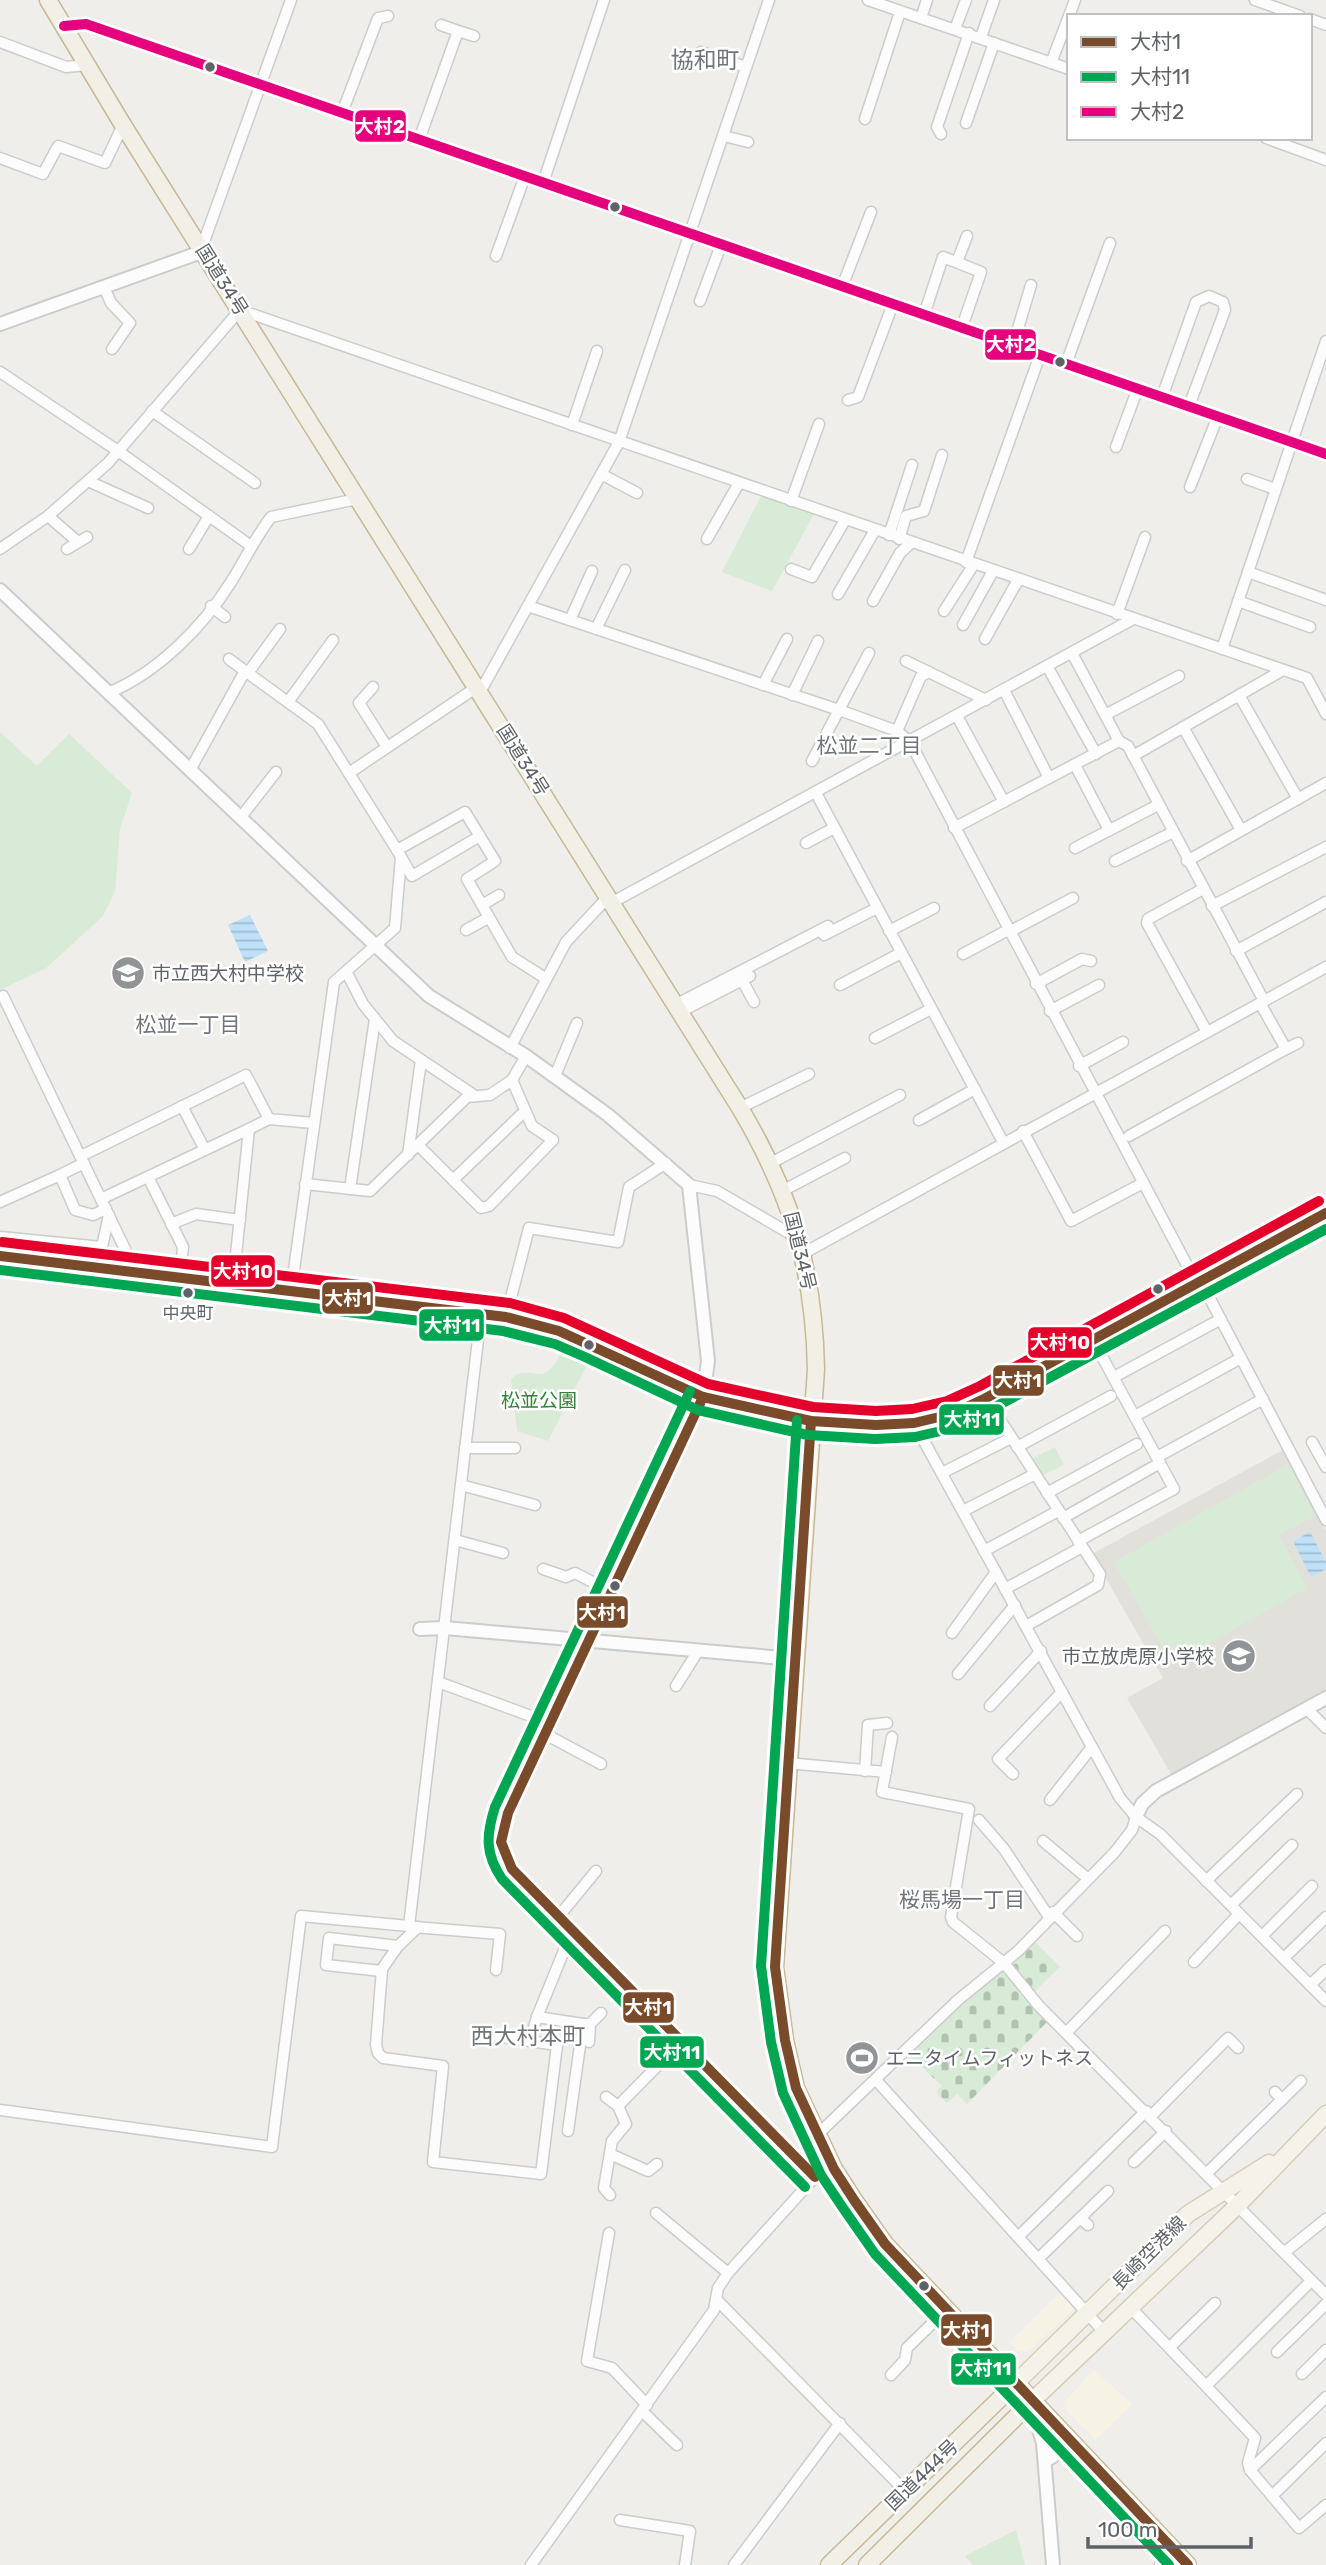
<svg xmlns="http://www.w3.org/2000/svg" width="1326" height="2565" font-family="Rubik,'Noto Sans JP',sans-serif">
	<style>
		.commercial { fill: #f7f3e4 }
		.education { fill: #e2e0da }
		.green { fill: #d8ebd6 }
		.cemetery { fill: url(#cemetery-stones) }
		.water { fill: url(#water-rules) }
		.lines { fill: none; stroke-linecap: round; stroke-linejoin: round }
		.minor-casing { stroke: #cbcccc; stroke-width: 13 }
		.tertiary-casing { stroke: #cbcccc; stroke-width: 16 }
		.primary-casing { stroke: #d7ceb8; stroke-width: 19 }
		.trunk-casing { stroke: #c8b996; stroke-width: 19 }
		.minor { stroke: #fdfcfc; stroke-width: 10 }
		.tertiary { stroke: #fdfcfc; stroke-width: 12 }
		.primary { stroke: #f4f2e9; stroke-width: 16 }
		.trunk { stroke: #f2f0e6; stroke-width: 16 }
		.bus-1-casing { stroke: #fff; stroke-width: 16 }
		.bus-2-casing { stroke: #fff; stroke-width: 16 }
		.bus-3-casing { stroke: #fff; stroke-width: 16 }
		.bus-4-casing { stroke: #fff; stroke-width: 16 }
		.bus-1 { stroke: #7a4b2a; stroke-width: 10 }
		.bus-2 { stroke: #00a651; stroke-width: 10 }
		.bus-3 { stroke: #e5007d; stroke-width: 10 }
		.bus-4 { stroke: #e4002b; stroke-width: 10 }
		.bus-dot { fill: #5f6368; stroke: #fff; stroke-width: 2.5 }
		.labels { text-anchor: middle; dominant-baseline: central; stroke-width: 5; stroke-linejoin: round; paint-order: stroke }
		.bus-label { font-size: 17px; fill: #5f6368; stroke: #fff }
		.street-label { font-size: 19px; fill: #5f6368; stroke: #fff }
		.poi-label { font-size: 19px; fill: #5f6368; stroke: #fff; text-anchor: start }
		.park-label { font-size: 19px; fill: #348238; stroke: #fff }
		.neighbourhood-label { font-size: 21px; fill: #70757a; stroke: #fff }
		.quarter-label { font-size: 23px; fill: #70757a; stroke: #fff }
		.line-badge { stroke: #fff; stroke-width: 2.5 }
		.badge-label { font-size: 19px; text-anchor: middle; font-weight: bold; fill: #fff }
	</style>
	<defs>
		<pattern id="cemetery-stones" width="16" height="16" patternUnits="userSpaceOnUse" patternTransform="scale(1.75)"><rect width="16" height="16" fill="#d8ebd6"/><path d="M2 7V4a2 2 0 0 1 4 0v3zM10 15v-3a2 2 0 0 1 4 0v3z" fill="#b2c2b1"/></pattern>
		<pattern id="water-rules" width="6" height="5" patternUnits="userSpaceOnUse" patternTransform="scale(1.75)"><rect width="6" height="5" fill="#bfe0f9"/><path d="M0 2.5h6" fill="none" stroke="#9eb9cd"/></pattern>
	</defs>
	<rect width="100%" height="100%" fill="#efeeea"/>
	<g class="commercial">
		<polygon points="1063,2290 1078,2305 1028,2352 1017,2350 1010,2342"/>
		<polygon points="1094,2370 1132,2404 1095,2440 1064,2407 1065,2401"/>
	</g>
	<polygon class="education" points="1283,1450 1326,1531 1326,1689 1171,1774 1127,1698 1163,1678 1092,1554"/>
	<g class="green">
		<polygon points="761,496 814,514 772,591 722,572"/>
		<polygon points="0,732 37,766 69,734 132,793 120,829 115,892 103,916 46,968 0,990"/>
		<path d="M 561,1352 L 587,1365 L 548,1441 L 517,1431 L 511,1379 C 531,1360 543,1393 561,1352 Z"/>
		<polygon points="1055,1447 1064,1465 1042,1476 1033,1458"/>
		<polygon points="1288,1464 1315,1516 1279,1535 1307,1588 1172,1664 1114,1562"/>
		<polygon points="1016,2530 1025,2565 973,2565 965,2556"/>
	</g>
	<g class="cemetery">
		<polygon points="1035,1942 1060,1967 1033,1993 1010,1968"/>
		<polygon points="1007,1969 1049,2020 967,2104 957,2094 947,2103 936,2092 942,2086 908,2054 961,2002"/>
	</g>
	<g class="water">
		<polygon points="250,915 268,951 245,962 228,925"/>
		<polygon points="1310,1532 1326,1562 1326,1569 1311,1577 1293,1541"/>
	</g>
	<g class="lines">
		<g class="minor-casing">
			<g id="minor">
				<polyline points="868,0 1069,69"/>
				<polyline points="1255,0 1300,16"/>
				<polyline points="1069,16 1075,0"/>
				<polyline points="921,18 927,0"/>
				<polyline points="1310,19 1326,25"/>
				<polyline points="955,29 966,0"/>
				<polyline points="458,31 474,36"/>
				<polyline points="981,37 994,0"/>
				<polyline points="0,42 66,67 87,65"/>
				<polyline points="701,52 746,67"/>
				<polyline points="1051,63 1069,16"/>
				<polyline points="342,113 378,18 388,16"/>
				<polyline points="865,119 900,12"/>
				<polyline points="966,123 994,43"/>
				<polyline points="941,134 937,127 969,33"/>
				<polyline points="724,136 748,142"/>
				<polyline points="1266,138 1326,160"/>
				<polyline points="419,140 458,31 441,25"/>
				<polyline points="0,158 43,174 58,146 105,163 123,125"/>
				<polyline points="543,183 604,0"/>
				<polyline points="202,247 291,0"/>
				<polyline points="496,256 525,176"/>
				<polyline points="957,262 967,236"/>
				<polyline points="104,287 111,303 130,323 112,349"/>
				<polyline points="842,287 871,212"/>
				<polyline points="700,301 721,245"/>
				<polyline points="924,315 943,257 981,272 962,327"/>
				<polyline points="1013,345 1031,285"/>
				<polyline points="1066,364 1110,243"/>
				<polyline points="0,372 118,451 251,546"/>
				<polyline points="1162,397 1196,302 1209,296 1223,302 1225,310 1189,406"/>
				<polyline points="848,400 858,397 893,304"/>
				<polyline points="152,411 255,483"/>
				<polyline points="572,425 597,351"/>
				<polyline points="1116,447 1138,388"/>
				<polyline points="601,474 637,493"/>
				<polyline points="1247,479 1275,489"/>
				<polyline points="88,481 148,508"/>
				<polyline points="1190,487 1218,416"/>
				<polyline points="791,501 819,424"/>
				<polyline points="48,516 78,542"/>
				<polyline points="889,535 912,465"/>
				<polyline points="707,539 739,483"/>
				<polyline points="899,539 906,516 924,511 942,455"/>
				<polyline points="0,549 48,516 108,463 240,310 1307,678 1326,714"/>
				<polyline points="67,549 87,537"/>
				<polyline points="189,549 209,516"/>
				<polyline points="966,562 1040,355"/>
				<polyline points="791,569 812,577 845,520"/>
				<polyline points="1248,572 1326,600"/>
				<polyline points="838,594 875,530"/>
				<polyline points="873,601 900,553 911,543"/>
				<polyline points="1238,601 1310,627"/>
				<polyline points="211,606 225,617"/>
				<polyline points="528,606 839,710 897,731 910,742 1197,1284 1208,1295 1326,1520"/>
				<polyline points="944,611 974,564"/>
				<polyline points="1117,614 1145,537"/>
				<polyline points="570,620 592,571"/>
				<polyline points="963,625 993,571"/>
				<polyline points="596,629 625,570"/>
				<polyline points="985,639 1018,580"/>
				<polyline points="1222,649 1326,341"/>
				<polyline points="1072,653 1119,741"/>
				<polyline points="229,659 245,671"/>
				<polyline points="906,661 986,700"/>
				<polyline points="1047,666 1096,754"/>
				<polyline points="248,673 280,629"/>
				<polyline points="763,685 787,639"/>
				<polyline points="373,687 359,703 387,747"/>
				<polyline points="1004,690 1049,778"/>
				<polyline points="480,692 619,442 769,0"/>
				<path d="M 108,693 C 157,673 203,627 231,582 C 245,560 255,538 271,517 L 357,499"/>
				<polyline points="792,695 818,641"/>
				<polyline points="1239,695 1298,799"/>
				<polyline points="288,702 333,640"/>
				<polyline points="1105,715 1179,676"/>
				<polyline points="957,716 1004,802"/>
				<polyline points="1183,727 1241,830"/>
				<polyline points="897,731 921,676 929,672"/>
				<polyline points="1133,756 1283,670"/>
				<polyline points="812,761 869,653"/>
				<polyline points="1075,765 1109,830"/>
				<polyline points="190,770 245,671 318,724 397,850"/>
				<polyline points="349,773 477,687"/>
				<polyline points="816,793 1003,1142"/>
				<polyline points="241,817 276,772"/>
				<polyline points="954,828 1119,741 1128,746 1264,1001"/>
				<polyline points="480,836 412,876 397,850 465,812 495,861 467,879 512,957 545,978"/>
				<polyline points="806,843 834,828"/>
				<polyline points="1075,848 1158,805"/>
				<polyline points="1115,861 1173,832"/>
				<polyline points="1187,861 1326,783"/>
				<polyline points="1203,889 1148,919 1147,923 1207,1032"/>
				<polyline points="611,903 1133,619"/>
				<polyline points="482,905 499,895"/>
				<polyline points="1212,906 1326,847"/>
				<polyline points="466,930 488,918"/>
				<polyline points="889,931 934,908"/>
				<polyline points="1009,932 1073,898"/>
				<polyline points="824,935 877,908"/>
				<polyline points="1236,951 1326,902"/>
				<polyline points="963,954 1008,930"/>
				<polyline points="347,973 363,1004 393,1041 472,1094"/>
				<polyline points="742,980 754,1002"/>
				<polyline points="1036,984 1082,959 1091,961"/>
				<polyline points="840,985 901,953"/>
				<polyline points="3,996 136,1272"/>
				<polyline points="675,1005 828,926"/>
				<polyline points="1050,1011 1099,985"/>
				<polyline points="680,1012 750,976"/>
				<polyline points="875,1038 931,1009"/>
				<polyline points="510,1048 566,942 608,897"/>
				<polyline points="1286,1049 1298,1043"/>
				<polyline points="1079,1066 1123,1042"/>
				<polyline points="555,1076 577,1023"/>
				<polyline points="182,1106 205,1150"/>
				<polyline points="740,1108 809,1074"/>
				<polyline points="919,1120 975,1089"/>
				<polyline points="249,1129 269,1119"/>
				<polyline points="1023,1131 1071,1221 1143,1183"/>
				<polyline points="1129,1136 1286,1049 1260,1003"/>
				<polyline points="418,1145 481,1208 489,1206 553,1140 532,1126 512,1080"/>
				<polyline points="408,1155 421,1060"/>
				<polyline points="81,1156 246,1075 269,1119 313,1123"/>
				<polyline points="84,1163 60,1175 75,1210 93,1215 106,1209"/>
				<polyline points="771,1163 900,1095"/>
				<polyline points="148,1177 183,1247 180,1278"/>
				<polyline points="453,1180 525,1111"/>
				<polyline points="305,1184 370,1191 467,1097 490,1095 512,1080 526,1056"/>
				<polyline points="689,1185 717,1191 799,1239"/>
				<polyline points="350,1189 375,1019"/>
				<polyline points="784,1190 845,1158"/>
				<polyline points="101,1199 249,1129 233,1284"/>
				<polyline points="0,1202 60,1175"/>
				<polyline points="171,1224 196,1214 240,1220"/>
				<polyline points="0,1237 102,1247 109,1215"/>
				<polyline points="804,1253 1326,967"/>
				<polyline points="291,1291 334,982 395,928 401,857"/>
				<polyline points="506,1317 529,1228 618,1242 629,1187 666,1163"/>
				<polyline points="1114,1377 1221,1319"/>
				<polyline points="986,1398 1100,1574 1098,1585 1026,1626"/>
				<polyline points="1135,1416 1241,1358"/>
				<polyline points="914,1423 1120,1798 1136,1817 1160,1834 1326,2001"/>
				<polyline points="1312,1442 1326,1467"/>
				<polyline points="1017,1447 1111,1396"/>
				<polyline points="465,1448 515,1448"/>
				<polyline points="1157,1457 1263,1399"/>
				<polyline points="942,1473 1011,1438"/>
				<polyline points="461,1485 535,1505"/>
				<polyline points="1047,1493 1137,1444"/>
				<polyline points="963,1511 1035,1474"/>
				<polyline points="1063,1518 1160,1463"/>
				<polyline points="455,1540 503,1553"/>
				<polyline points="1078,1541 1174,1489 1093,1340"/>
				<polyline points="984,1551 1058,1511"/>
				<polyline points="543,1569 566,1577 575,1573 612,1592"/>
				<polyline points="1005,1589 1082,1547"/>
				<polyline points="952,1633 996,1572"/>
				<polyline points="958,1674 1015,1605"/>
				<polyline points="438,1682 550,1723"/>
				<polyline points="676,1686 698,1651"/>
				<polyline points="990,1706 1041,1651"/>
				<polyline points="1307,1709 1326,1728"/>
				<polyline points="545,1734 601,1764"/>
				<polyline points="892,1737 882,1792 969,1809 951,1917 953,1922 1004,1963 1039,2006 1326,2295"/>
				<polyline points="787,1763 886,1772"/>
				<polyline points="865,1771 868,1725 887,1723"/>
				<polyline points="1013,1774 998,1759 1062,1692"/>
				<polyline points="1050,1800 1092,1747"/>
				<polyline points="979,1820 1004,1849 1049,1917"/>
				<polyline points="1043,1841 1087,1878"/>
				<polyline points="500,1853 512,1869 815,2177"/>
				<polyline points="1206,1881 1297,1794"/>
				<polyline points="1231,1905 1292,1845"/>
				<polyline points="1053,1912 1077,1936"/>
				<polyline points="559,1916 596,1871"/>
				<polyline points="414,1927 500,1934 496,1970"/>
				<polyline points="418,1927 398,1946 382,1969 376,2045 378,2053 383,2058 443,2066 433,2162 541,2174 557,2045 530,2041"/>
				<polyline points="1262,1936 1312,1886"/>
				<polyline points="1284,1958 1326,1917"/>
				<polyline points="1194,1962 1239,1914"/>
				<polyline points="382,1971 326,1965 329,1938 398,1946"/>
				<polyline points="1310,1985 1326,1970"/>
				<polyline points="583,2024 590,2024 601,2013"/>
				<polyline points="1066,2033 1165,1931"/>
				<polyline points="488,2035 530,2041 537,2017"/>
				<polyline points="589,2042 590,2024"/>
				<polyline points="876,2080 1104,2332"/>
				<polyline points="1275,2092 1282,2100"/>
				<polyline points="606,2097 618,2106 681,2042"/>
				<polyline points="0,2110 272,2147 301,1916 409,1926 481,1314"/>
				<polyline points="1151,2116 1228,2038 1238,2048"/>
				<polyline points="568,2131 583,2024 537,2017 572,1931"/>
				<polyline points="817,2135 958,2000 1018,1951 1114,1853 1132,1830 1136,1817"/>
				<polyline points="610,2154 648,2171 657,2164"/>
				<polyline points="1134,2162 1166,2131"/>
				<polyline points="1207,2173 1301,2081"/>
				<polyline points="610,2195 604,2188 612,2141 626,2124 618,2106"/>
				<polyline points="656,2213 728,2273"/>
				<polyline points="1080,2218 1088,2225"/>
				<polyline points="609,2233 587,2361 612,2368 647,2405"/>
				<polyline points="1019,2236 1146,2111"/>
				<polyline points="1285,2252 1326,2219"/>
				<polyline points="1039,2258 1108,2191"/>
				<polyline points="716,2299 905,2491"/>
				<polyline points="1130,2307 1206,2386 1311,2281"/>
				<polyline points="1170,2347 1215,2303"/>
				<polyline points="1277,2352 1326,2304"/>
				<polyline points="1302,2374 1326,2350"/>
				<polyline points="891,2375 905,2360 907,2348 946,2310"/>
				<polyline points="1206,2386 1255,2438 1248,2463 1250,2470 1299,2528 1326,2505"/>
				<polyline points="642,2411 677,2445"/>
				<polyline points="1250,2470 1326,2397"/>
				<polyline points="1272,2496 1326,2443"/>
				<polyline points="620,2520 690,2531 685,2565"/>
				<polyline points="531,2565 714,2310 718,2288 728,2273 815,2177 834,2169"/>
				<polyline points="734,2565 840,2423"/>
				<polyline points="1160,2565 1174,2550"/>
			</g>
		</g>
		<g class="tertiary-casing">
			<g id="tertiary">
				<polyline points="64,26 86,24 1326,454"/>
				<polyline points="0,324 204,251"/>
				<polyline points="0,590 429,996 526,1056 608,1115 689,1185 708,1361 703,1397 508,1813 500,1838 500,1853"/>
				<polyline points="0,1256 506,1317 559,1331 591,1344 703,1397 811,1421 876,1425 914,1423 952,1414 986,1398 1326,1213"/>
				<polyline points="420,1629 445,1628 794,1659"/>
				<polyline points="1136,1817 1142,1804 1156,1791 1326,1698"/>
				<polyline points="1031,2402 1043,2443 1053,2565"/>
				<polyline points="1045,2461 1065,2449 1076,2449"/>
			</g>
		</g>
		<g class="primary-casing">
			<g id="primary">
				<polyline points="1015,2384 1188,2214 1269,2163"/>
				<polyline points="1031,2402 1237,2206 1326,2114"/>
			</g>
		</g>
		<g class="trunk-casing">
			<g id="trunk">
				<path d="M 48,0 L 123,125 L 740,1108 C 791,1194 814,1268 816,1369 L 775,1967 L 785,2040 L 796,2088 L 834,2169 L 854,2200 L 885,2244 L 1188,2565"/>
				<polyline points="829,2565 1015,2384"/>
				<polyline points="867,2565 1031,2402"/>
			</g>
		</g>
		<use href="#minor" class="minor"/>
		<use href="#tertiary" class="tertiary"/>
		<use href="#primary" class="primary"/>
		<use href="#trunk" class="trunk"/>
		<g class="bus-1-casing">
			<g id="bus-1">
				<polyline points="0,1256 506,1317 559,1331 703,1397 811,1421 876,1425 914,1423 952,1414 986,1398 1326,1213"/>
				<polyline points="703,1397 508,1813 501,1842 512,1869 815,2177"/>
				<polyline points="811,1421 775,1967 785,2040 796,2088 834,2169 854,2200 885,2244 1188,2565"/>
			</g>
		</g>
		<g class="bus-2-casing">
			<g id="bus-2">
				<polyline points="0,1270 503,1331 555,1344 585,1357 698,1410 808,1435 875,1439 915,1437 958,1427 1326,1229"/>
				<path d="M 690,1391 L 495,1807 C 486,1835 485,1854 502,1879 L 805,2187"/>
				<polyline points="797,1420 761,1966 771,2042 783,2093 821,2175 843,2208 875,2254 1169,2565"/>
			</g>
		</g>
		<g class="bus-3-casing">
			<polyline id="bus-3" points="64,26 86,24 1326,454"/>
		</g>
		<g class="bus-4-casing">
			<polyline id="bus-4" points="2,1242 510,1303 564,1318 708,1384 813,1407 876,1411 912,1409 947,1401 980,1386 1319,1201"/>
		</g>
		<use href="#bus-1" class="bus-1"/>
		<use href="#bus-2" class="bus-2"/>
		<use href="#bus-3" class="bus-3"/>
		<use href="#bus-4" class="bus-4"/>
	</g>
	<defs>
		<g id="school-disc" transform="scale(1.75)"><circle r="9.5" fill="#919496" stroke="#fff"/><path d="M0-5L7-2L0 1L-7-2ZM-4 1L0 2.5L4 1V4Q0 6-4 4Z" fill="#fff"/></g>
		<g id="stadium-disc" transform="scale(1.75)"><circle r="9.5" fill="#919496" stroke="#fff"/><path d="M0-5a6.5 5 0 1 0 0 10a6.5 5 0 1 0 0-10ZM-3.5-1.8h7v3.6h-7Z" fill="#fff"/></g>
	</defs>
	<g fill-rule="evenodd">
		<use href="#school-disc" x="128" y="973"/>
		<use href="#school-disc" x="1239" y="1656"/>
		<use href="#stadium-disc" x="862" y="2058"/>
	</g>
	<g class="bus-dot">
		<circle cx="210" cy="67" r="6"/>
		<circle cx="615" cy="207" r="6"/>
		<circle cx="1060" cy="362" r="6"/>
		<circle cx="1158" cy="1289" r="6"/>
		<circle cx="188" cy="1293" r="6"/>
		<circle cx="589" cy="1345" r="6"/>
		<circle cx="615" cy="1586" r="6"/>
		<circle cx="924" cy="2286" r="6"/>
	</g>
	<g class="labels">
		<g class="bus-label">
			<text x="188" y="1313">中央町</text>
		</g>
		<g class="street-label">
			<text transform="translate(222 280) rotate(58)">国道34号</text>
			<text transform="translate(523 760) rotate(58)">国道34号</text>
			<text transform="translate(800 1251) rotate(76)">国道34号</text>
			<text transform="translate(1149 2253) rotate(-45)">長崎空港線</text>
			<text transform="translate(922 2475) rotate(-44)">国道444号</text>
		</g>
		<g class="poi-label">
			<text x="152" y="973">市立西大村中学校</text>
			<text x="1214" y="1656" text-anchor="end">市立放虎原小学校</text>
			<text x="886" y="2058">エニタイムフィットネス</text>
		</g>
		<g class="park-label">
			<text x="539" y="1400">松並公園</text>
		</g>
		<g class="neighbourhood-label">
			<text x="869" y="745">松並二丁目</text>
			<text x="188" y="1024">松並一丁目</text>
			<text x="962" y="1899">桜馬場一丁目</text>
		</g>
		<g class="quarter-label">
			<text x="705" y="60">協和町</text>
			<text x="528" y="2036">西大村本町</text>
		</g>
	</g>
	<g class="line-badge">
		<rect x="354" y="109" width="53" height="34" rx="7" fill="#e5007d"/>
		<rect x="984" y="328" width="53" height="33" rx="7" fill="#e5007d"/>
		<rect x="210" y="1254" width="66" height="34" rx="7" fill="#e4002b"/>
		<rect x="321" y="1281" width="53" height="34" rx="7" fill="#7a4b2a"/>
		<rect x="418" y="1308" width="67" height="34" rx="7" fill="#00a651"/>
		<rect x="1027" y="1326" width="66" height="33" rx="7" fill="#e4002b"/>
		<rect x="992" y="1364" width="53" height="33" rx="7" fill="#7a4b2a"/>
		<rect x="938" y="1403" width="67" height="33" rx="7" fill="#00a651"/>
		<rect x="576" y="1595" width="53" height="34" rx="7" fill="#7a4b2a"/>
		<rect x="622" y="1991" width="53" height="33" rx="7" fill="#7a4b2a"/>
		<rect x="639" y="2035" width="66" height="34" rx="7" fill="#00a651"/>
		<rect x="940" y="2313" width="53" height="34" rx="7" fill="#7a4b2a"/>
		<rect x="950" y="2352" width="67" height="34" rx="7" fill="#00a651"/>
	</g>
	<g class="badge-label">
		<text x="380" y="133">大村2</text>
		<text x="1011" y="351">大村2</text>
		<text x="243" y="1278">大村10</text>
		<text x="348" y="1305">大村1</text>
		<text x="452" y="1332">大村11</text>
		<text x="1060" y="1349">大村10</text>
		<text x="1018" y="1387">大村1</text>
		<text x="972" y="1426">大村11</text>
		<text x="602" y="1619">大村1</text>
		<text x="648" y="2014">大村1</text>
		<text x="672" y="2059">大村11</text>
		<text x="966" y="2337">大村1</text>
		<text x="983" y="2375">大村11</text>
	</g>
	<rect x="1067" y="14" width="245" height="126" fill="#ffffff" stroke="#bfc1c3" stroke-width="2"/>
	<rect x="1081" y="37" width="35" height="10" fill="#7a4b2a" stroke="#bfc1c3" stroke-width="2"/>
	<text x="1130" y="49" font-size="21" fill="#5f6368">大村1</text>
	<rect x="1081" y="72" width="35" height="10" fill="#00a651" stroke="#bfc1c3" stroke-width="2"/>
	<text x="1130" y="84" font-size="21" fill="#5f6368">大村11</text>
	<rect x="1081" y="107" width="35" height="10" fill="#e5007d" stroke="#bfc1c3" stroke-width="2"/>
	<text x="1130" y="119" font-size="21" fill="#5f6368">大村2</text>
	<path d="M1088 2537v10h163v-10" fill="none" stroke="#5f6368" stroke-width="3.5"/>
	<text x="1098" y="2537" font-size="21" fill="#5f6368" stroke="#ffffff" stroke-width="5" paint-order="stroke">100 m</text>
</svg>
